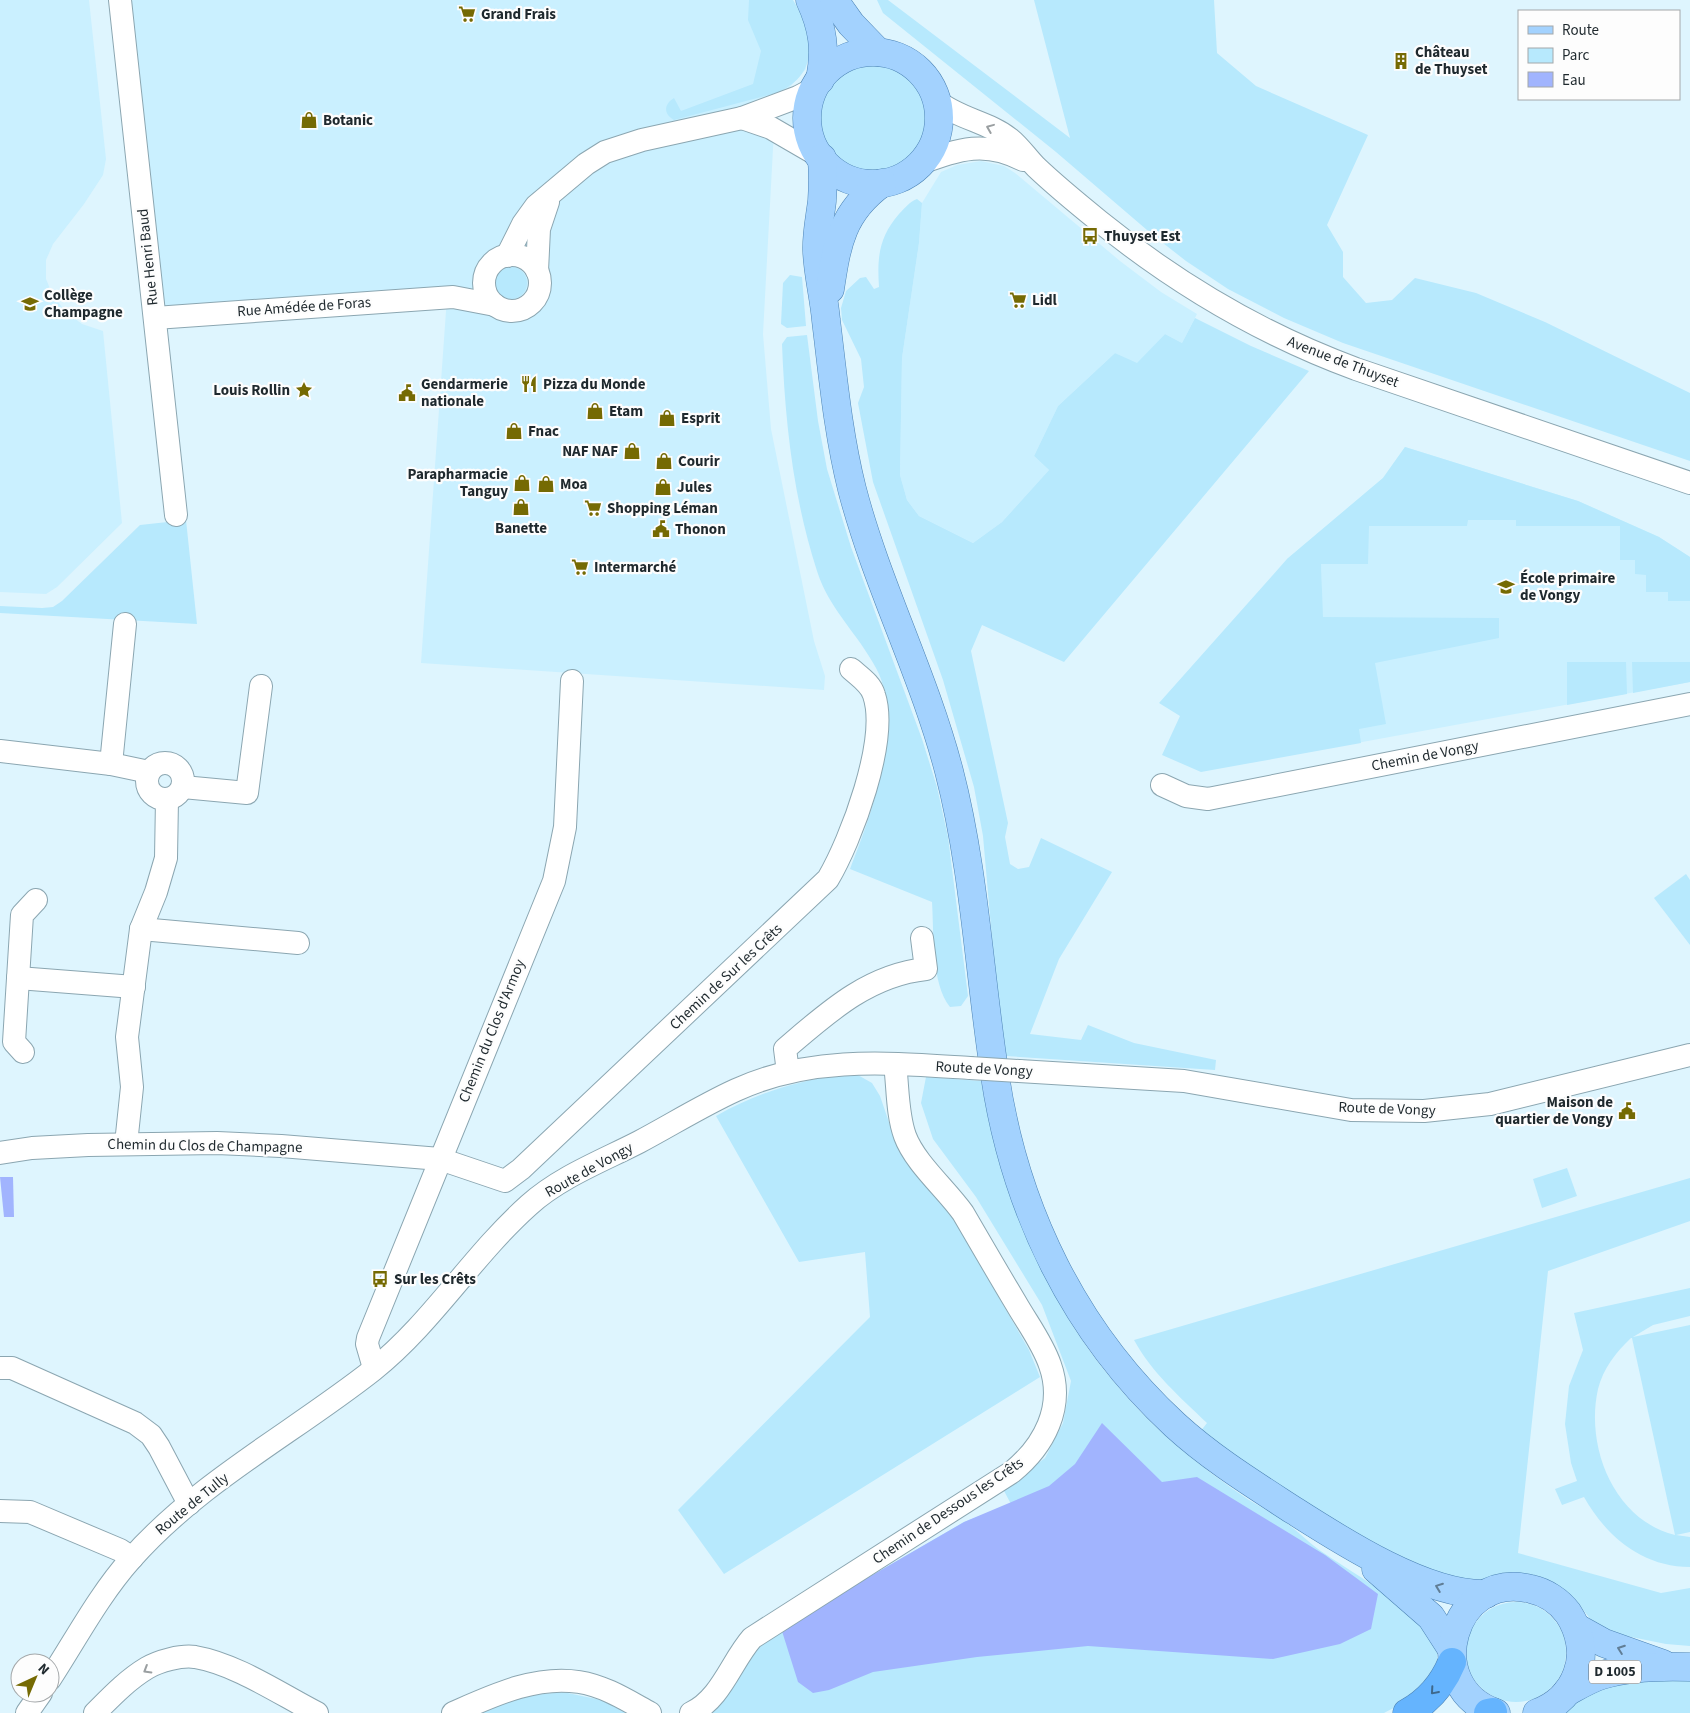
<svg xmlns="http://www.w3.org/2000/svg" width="1690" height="1713" font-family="'Source Sans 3',sans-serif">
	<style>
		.built { fill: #caf0ff }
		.green { fill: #b7e9fd; fill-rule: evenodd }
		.water { fill: #a1b4fe }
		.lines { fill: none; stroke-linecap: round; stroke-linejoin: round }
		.minor-casing { stroke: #8ba6b1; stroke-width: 24 }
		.major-casing { stroke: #4c83b5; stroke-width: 29 }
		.highway-casing { stroke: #4c83b5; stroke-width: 29 }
		.minor { stroke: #fff; stroke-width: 22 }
		.major { stroke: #a3d2fe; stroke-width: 28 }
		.highway { stroke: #65b4fe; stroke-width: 28 }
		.minor-bridge-casing { stroke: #8ba6b1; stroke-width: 24; stroke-linecap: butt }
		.minor-bridge { stroke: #fff; stroke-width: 22 }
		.oneway { stroke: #9a9fa1 }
		.oneway2 { stroke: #617e96 }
		.oneway3 { stroke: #3e688c }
		.labels { text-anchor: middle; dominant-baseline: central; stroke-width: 4.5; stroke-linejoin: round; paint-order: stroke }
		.shield { fill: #fdfdfd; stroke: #62696c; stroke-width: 1 }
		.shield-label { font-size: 14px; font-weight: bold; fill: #1f292e }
		.poi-label { font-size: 15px; font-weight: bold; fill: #1f292e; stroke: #fdfdfd; text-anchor: start }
		.street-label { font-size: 15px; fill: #1f292e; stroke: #fdfdfd }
	</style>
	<rect width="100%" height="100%" fill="#def5fe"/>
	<g class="built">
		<polygon points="0,0 89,0 106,159 103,175 84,204 53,244 46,260 46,279 53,296 66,312 82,324 103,331 122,523 57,587 46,594 0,592"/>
		<polygon points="133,0 793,0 806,69 789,88 776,93 763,334 771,429 814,641 825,676 824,690 421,663 447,297 155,318 121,13"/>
		<polygon points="981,161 1004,166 1015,173 1120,261 1161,292 1197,314 1182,343 1165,334 1137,364 1115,353 1058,406 1034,456 1049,470 1002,522 973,543 919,516 907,500 900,475 902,358 919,243 922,203 941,172 957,165"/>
		<polygon points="1405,447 1578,501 1659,537 1690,557 1690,682 1346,745 1322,611 1321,564 1287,559 1383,478"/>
	</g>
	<g class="green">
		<path d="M 749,0 L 793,0 C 815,35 820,75 776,93 L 674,120 C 663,114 664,104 674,98 L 681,111 L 753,84 L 761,51 L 748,20 Z"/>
		<polygon points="877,0 888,0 1070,138 1034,0 1214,0 1217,53 1256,86 1368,135 1327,225 1343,252 1343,277 1366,303 1392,300 1415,278 1476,293 1545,322 1690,393 1690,461 1343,343 1284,318 1228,289 1186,261 1154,236 1056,152 883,13"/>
		<circle cx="873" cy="118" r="54"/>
		<path d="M 917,199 L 922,203 L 919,243 L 902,358 L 900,475 L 907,500 L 919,516 L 973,543 L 1002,522 L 1049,470 L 1034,456 L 1058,406 L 1115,353 L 1137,363 L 1165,334 L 1182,343 L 1195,318 L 1251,346 L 1309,371 L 1064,662 L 982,625 L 971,651 L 1008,823 L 1005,837 L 1010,864 L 1018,869 L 1029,867 L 1041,838 L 1112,872 L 1059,959 L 1030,1034 L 1081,1040 L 1088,1025 L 1134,1043 L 1216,1060 L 1215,1070 L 1006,1056 L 995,973 L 983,836 L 974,787 L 943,680 L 873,482 L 858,403 L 864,387 L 861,359 L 842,320 L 841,308 L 846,291 L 860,278 L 866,277 L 874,289 L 879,287 C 877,257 879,237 899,214 C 905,208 909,202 917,199 Z"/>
		<circle cx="511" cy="283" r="16"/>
		<polygon points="790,275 802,277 806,326 787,328 781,324 783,283"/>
		<path d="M 807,335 L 818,421 L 827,469 L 851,547 L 922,739 L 937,787 L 948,837 L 968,996 L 961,1006 L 950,1007 C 931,984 934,932 932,902 L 850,869 C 871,815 906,723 876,668 C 858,634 829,609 817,571 C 793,497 785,421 782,344 L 787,337 Z"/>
		<polygon points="1405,447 1578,501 1659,537 1690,557 1690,601 1668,601 1668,592 1646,592 1646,575 1635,574 1635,560 1620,560 1620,526 1516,526 1516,520 1468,520 1467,526 1369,526 1368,564 1321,564 1323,617 1499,618 1499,638 1375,663 1386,724 1359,729 1361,743 1201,772 1162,755 1180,716 1159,703 1287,559 1383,478"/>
		<polygon points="186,520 197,624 0,613 0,606 42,608 53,607 62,601 140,525"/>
		<polygon points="1567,662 1626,662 1627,694 1567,705"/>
		<polygon points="1632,662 1690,662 1690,682 1633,693"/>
		<polygon points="1686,874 1690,880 1690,945 1654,898"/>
		<path d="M 843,1074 L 856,1074 L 872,1083 L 880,1096 L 893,1134 L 940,1195 L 1029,1350 L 1040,1377 L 724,1574 L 678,1510 L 870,1317 L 865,1252 L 799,1262 L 716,1116 C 758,1092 795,1082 843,1074 Z"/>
		<path d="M 926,1077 L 981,1081 C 1007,1222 1064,1348 1175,1444 C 1198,1464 1224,1483 1249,1500 C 1262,1508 1277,1515 1289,1525 C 1299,1532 1308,1542 1318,1549 C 1350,1572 1420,1609 1435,1645 C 1448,1674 1406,1702 1384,1713 L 707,1713 L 741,1662 L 781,1628 L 964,1522 L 1011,1504 L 1003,1489 L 1045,1458 L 1063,1423 L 1071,1381 L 1042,1305 L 976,1197 L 933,1139 L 921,1103 Z"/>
		<polygon points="1567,1168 1577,1196 1542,1208 1533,1179"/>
		<path d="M 1690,1178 L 1690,1221 L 1548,1271 L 1518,1553 L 1661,1593 L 1690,1588 L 1690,1646 L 1666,1644 L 1611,1633 L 1594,1624 L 1574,1598 L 1563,1589 L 1539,1576 L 1512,1573 L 1474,1583 L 1451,1583 L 1339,1526 L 1200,1432 L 1207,1423 C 1180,1397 1152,1373 1134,1340 Z"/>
		<path d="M 1690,1288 L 1690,1316 L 1653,1325 L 1633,1337 L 1690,1325 L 1690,1532 L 1676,1535 L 1690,1537 L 1690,1567 C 1642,1567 1606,1536 1584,1497 L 1562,1505 L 1555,1489 L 1577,1481 L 1571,1463 L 1565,1424 L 1569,1386 L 1583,1350 L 1574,1313 ZM 1631,1338 L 1632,1338 L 1675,1535 C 1614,1520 1585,1447 1598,1389 C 1603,1369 1616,1352 1631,1338 Z"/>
		<circle cx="1516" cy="1652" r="50"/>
		<polygon points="1690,1680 1690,1713 1565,1713 1579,1699 1613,1681"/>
		<polygon points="563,1692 601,1700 627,1713 478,1713 515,1697"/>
	</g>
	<g class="water">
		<polygon points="0,1177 13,1177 14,1217 4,1217"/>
		<polygon points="1102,1423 1162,1482 1197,1477 1325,1555 1378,1594 1371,1629 1340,1644 1273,1659 1088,1646 977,1657 873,1672 829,1690 813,1693 798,1682 781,1628 964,1522 1049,1486 1075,1464"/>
	</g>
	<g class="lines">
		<g class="minor-casing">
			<g id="minor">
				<polyline points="120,0 176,515"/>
				<path d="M 937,101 C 959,119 989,122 1010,139 C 1020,147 1027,158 1036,167 C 1056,186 1078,204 1099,221 C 1178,285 1261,334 1356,369 L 1690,483"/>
				<polyline points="742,118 771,128 821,157"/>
				<path d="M 921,163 C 960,149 985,140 1023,160"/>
				<circle cx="512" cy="283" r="28"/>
				<polyline points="507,256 523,224 536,206 586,164 605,152 642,140 742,118 798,97 815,88"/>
				<polyline points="537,271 539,229 548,202"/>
				<polyline points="155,318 453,297 495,305"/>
				<polyline points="0,751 111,764 149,772"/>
				<circle cx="165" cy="781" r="18"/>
				<polyline points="111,764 125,624"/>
				<polyline points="1162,785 1186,796 1208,799 1690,704"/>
				<polyline points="183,787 247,793 261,686"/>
				<polyline points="141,929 298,943"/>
				<polyline points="18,978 134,987"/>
				<polyline points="23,1052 14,1042 22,915 36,900"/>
				<polyline points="1019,1071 1184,1081 1351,1110 1424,1111 1490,1104 1690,1055"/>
				<path d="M 788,1072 L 785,1049 C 827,1013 868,975 926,969 L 922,938"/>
				<polyline points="126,1144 132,1087 127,1037 141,929 156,892 166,858 167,799"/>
				<path d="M 0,1153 L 32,1148 L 88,1145 L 217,1143 L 281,1146 L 440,1159 L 505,1181 L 521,1169 L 828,879 C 851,840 889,740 874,695 C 871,684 860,677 851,669"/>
				<polyline points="0,1368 12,1368 135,1423 151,1435 159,1447 189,1504"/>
				<polyline points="374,1368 367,1344 368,1338 554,881 565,827 572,681"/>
				<polyline points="0,1511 30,1512 120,1550 132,1558"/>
				<path d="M 50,1679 C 76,1639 99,1595 131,1559 C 199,1482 293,1433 373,1370 C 432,1323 472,1256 529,1205 C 560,1177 602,1161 639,1142 C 671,1125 703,1105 736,1090 C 812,1055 890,1063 970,1068"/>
				<polyline points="27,1713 41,1693"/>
				<path d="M 95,1713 C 111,1697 127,1680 147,1668 C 159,1661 181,1655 195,1657 C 236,1664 280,1694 317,1713"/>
				<path d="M 453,1713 C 492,1696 535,1675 579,1682 C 605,1686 628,1701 650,1713"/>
				<path d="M 691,1713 C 721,1699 731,1662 752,1638 L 1012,1472 C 1044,1446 1065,1407 1050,1365 C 1043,1344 1028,1324 1017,1305 C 999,1275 981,1244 963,1213 C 946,1189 915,1163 905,1136 C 897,1114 898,1087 895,1064"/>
			</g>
		</g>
		<g class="major-casing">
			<g id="major">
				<path d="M 810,0 C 823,28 826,50 820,80"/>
				<polyline points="834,0 851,24 878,52"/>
				<circle cx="873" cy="118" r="66"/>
				<path d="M 822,158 C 823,173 823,187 822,201 C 820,218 816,235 817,252 C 818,275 824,297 826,320 C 833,377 838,433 852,489 C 877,585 924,675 949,771 C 975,871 979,974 995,1076 C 1015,1210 1075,1333 1175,1425 C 1211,1458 1253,1484 1293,1510 C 1343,1542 1427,1596 1486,1594"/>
				<path d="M 830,289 C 837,243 842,212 882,183"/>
				<polyline points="1376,1569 1431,1617 1451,1648"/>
				<polyline points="1577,1628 1604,1643 1663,1664"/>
				<path d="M 1567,1692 C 1578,1686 1589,1679 1602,1675 C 1629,1667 1661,1666 1690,1667"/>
				<path d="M 1496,1713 C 1419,1687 1452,1569 1531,1589 C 1545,1592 1559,1601 1568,1613 C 1580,1631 1585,1654 1577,1674 C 1570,1693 1556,1706 1537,1713"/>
			</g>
		</g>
		<g class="highway-casing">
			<g id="highway">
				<path d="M 1407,1713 C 1429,1701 1443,1684 1452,1662"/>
				<polyline points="1488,1713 1493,1712"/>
			</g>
		</g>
		<use href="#minor" class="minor"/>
		<use href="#major" class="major"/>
		<use href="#highway" class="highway"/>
		<g class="minor-bridge-casing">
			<polyline id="minor-bridge" points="970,1068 1019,1071"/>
		</g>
		<use href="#minor-bridge" class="minor-bridge"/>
	</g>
	<defs><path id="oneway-chevron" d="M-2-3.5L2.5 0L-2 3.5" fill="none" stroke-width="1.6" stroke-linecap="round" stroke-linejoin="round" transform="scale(1.25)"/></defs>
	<g class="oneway">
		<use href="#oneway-chevron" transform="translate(990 128) rotate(-158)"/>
		<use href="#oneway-chevron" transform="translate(147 1670) rotate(149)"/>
	</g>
	<g class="oneway2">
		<use href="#oneway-chevron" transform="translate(1439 1587) rotate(-159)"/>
		<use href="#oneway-chevron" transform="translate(1621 1649) rotate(-160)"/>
	</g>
	<use class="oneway3" href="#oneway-chevron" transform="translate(1434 1691) rotate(131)"/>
	<defs>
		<g id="supermarket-bare" transform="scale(1.35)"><path d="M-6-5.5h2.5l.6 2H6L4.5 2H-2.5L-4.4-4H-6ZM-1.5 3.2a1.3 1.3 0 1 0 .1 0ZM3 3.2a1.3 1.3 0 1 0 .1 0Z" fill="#756a03" stroke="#fdfdfd" stroke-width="2.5" paint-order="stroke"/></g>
		<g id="building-bare" transform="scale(1.35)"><path d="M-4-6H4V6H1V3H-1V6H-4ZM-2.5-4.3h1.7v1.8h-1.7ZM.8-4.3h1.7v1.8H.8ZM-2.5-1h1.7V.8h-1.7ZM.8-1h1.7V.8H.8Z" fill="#756a03" stroke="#fdfdfd" stroke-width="2.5" paint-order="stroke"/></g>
		<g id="shop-bare" transform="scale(1.35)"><path d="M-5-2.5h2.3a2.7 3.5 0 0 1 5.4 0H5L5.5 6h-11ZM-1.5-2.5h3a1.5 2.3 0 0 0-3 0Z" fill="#756a03" stroke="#fdfdfd" stroke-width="2.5" paint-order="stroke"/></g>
		<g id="bus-bare" transform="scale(1.35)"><path d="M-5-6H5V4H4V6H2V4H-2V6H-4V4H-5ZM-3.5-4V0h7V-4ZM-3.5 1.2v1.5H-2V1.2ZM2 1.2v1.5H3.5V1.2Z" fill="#756a03" stroke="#fdfdfd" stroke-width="2.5" paint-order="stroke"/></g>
		<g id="school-bare" transform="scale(1.35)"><path d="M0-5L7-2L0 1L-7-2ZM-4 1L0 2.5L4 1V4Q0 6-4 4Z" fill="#756a03" stroke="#fdfdfd" stroke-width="2.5" paint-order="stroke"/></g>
		<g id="restaurant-bare" transform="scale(1.35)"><path d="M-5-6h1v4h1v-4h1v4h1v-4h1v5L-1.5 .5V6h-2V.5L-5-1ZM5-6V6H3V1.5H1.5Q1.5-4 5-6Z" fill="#756a03" stroke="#fdfdfd" stroke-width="2.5" paint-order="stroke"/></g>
		<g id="sight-bare" transform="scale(1.35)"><path d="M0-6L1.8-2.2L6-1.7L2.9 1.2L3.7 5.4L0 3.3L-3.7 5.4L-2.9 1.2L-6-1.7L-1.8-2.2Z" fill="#756a03" stroke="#fdfdfd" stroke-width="2.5" paint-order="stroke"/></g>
		<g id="civic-bare" transform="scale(1.35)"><path d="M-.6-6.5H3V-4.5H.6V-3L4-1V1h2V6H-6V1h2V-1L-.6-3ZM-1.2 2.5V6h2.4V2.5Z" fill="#756a03" stroke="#fdfdfd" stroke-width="2.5" paint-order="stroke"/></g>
	</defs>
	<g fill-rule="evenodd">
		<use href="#supermarket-bare" x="467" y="14"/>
		<use href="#building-bare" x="1401" y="61"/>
		<use href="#shop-bare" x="309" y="120"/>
		<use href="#bus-bare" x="1090" y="236"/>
		<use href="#supermarket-bare" x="1018" y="300"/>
		<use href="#school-bare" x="30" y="304"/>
		<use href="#restaurant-bare" x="529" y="384"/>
		<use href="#sight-bare" x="304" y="390"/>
		<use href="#civic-bare" x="407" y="393"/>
		<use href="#shop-bare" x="595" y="411"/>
		<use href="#shop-bare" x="667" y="418"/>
		<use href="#shop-bare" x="514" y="431"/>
		<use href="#shop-bare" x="632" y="451"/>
		<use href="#shop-bare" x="664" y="461"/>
		<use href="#shop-bare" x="522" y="483"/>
		<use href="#shop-bare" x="546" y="484"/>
		<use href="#shop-bare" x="663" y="487"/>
		<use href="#shop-bare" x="521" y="507"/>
		<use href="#supermarket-bare" x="593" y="508"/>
		<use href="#civic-bare" x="661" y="529"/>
		<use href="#supermarket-bare" x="580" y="567"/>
		<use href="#school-bare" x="1506" y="587"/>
		<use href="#civic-bare" x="1627" y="1111"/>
		<use href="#bus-bare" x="380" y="1279"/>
	</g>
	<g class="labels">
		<rect class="shield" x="1589" y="1660.5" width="52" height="23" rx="4"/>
		<g class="shield-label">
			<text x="1615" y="1672">D 1005</text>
		</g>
		<g class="poi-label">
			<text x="481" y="14">Grand Frais</text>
			<text x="1415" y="52">Château<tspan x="1415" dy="17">de Thuyset</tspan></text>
			<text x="323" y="120">Botanic</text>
			<text x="1104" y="236">Thuyset Est</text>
			<text x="44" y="295">Collège<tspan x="44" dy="17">Champagne</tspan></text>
			<text x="1032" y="300">Lidl</text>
			<text x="421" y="384">Gendarmerie<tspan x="421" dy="17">nationale</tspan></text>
			<text x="543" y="384">Pizza du Monde</text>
			<text x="290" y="390" text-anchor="end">Louis Rollin</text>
			<text x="609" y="411">Etam</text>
			<text x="681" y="418">Esprit</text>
			<text x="528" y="431">Fnac</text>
			<text x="618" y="451" text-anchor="end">NAF NAF</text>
			<text x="678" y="461">Courir</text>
			<text x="508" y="474" text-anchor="end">Parapharmacie<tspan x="508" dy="17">Tanguy</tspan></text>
			<text x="560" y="484">Moa</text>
			<text x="677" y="487">Jules</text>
			<text x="607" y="508">Shopping Léman</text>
			<text x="521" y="528" text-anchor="middle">Banette</text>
			<text x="675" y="529">Thonon</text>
			<text x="594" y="567">Intermarché</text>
			<text x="1520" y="578">École primaire<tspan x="1520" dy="17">de Vongy</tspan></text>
			<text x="1613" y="1102" text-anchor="end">Maison de<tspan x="1613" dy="17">quartier de Vongy</tspan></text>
			<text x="394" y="1279">Sur les Crêts</text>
		</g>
		<g class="street-label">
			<text transform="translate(148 257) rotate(-96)">Rue Henri Baud</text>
			<text transform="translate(304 307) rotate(-4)">Rue Amédée de Foras</text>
			<text transform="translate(1343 362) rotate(21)">Avenue de Thuyset</text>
			<text transform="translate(1425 756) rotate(-11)">Chemin de Vongy</text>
			<text transform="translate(726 977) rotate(-43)">Chemin de Sur les Crêts</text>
			<text transform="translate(492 1031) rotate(-68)">Chemin du Clos d'Armoy</text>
			<text transform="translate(984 1069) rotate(3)">Route de Vongy</text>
			<text transform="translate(1387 1109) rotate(2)">Route de Vongy</text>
			<text transform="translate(205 1146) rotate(1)">Chemin du Clos de Champagne</text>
			<text transform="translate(589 1170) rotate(-29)">Route de Vongy</text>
			<text transform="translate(192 1504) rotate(-39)">Route de Tully</text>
			<text transform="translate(948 1511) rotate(-34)">Chemin de Dessous les Crêts</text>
		</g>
	</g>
	<rect x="1518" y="10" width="162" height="90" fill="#fdfdfd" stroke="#a4a8aa"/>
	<rect x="1528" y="26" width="25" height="8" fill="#a3d2fe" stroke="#a4a8aa"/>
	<text x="1562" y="35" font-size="15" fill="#1f292e">Route</text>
	<rect x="1528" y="48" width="25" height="15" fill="#b7e9fd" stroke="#a4a8aa"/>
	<text x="1562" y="60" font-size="15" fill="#1f292e">Parc</text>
	<rect x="1528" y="72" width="25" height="15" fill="#a1b4fe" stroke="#a4a8aa"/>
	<text x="1562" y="85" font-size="15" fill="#1f292e">Eau</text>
	<g transform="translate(35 1678) rotate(44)"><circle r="24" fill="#fdfdfd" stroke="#a4a8aa"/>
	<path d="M0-4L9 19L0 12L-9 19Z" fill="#756a03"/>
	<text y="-8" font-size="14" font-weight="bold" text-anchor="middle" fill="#1f292e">N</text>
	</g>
</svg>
